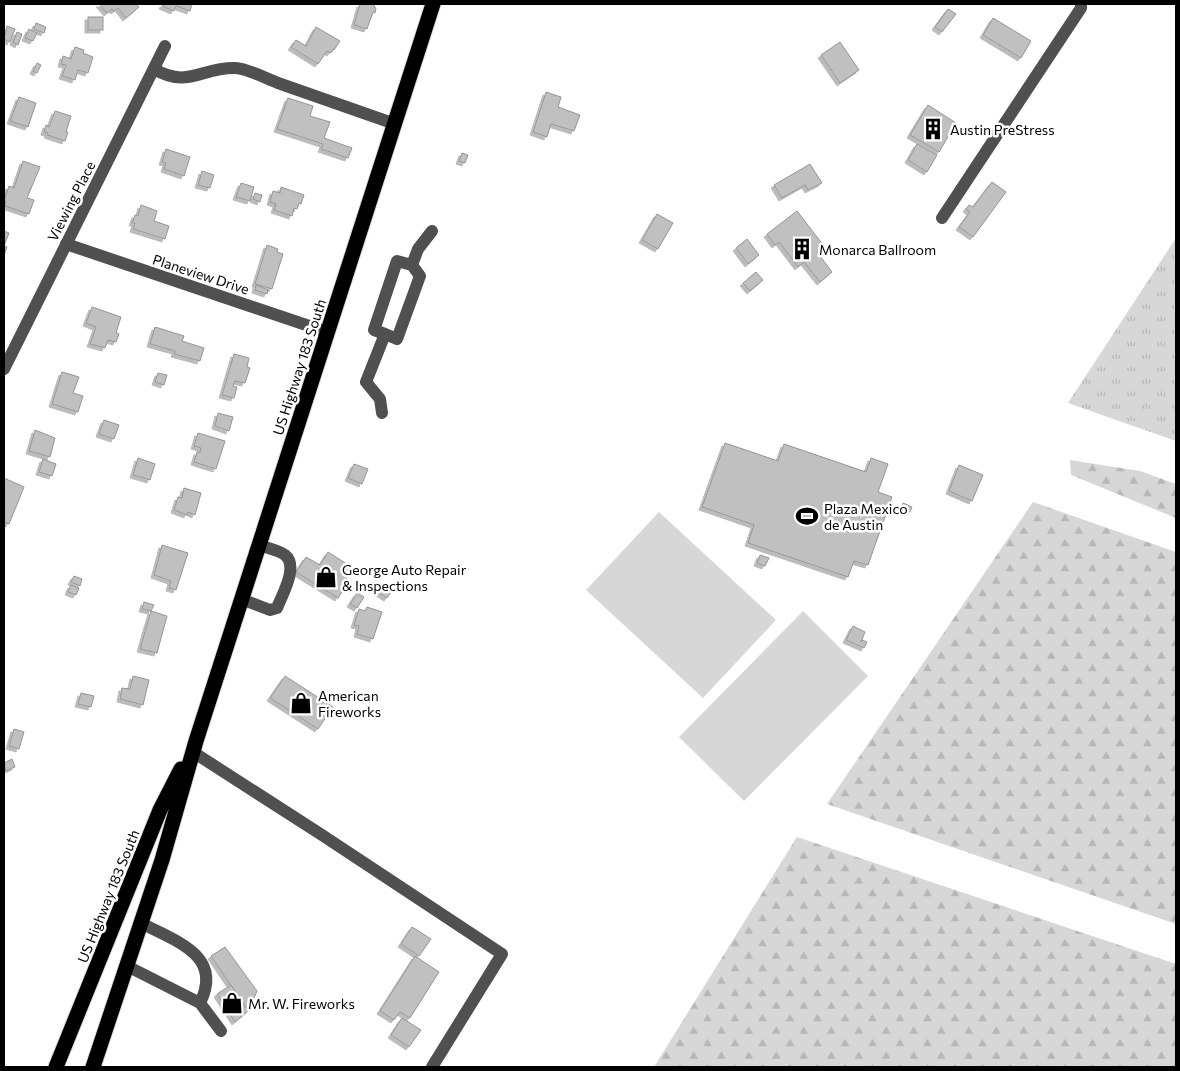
<svg xmlns="http://www.w3.org/2000/svg" width="1180" height="1071" font-family="Commissioner,sans-serif">
	<style>
		.grass { fill: url(#grass-tufts) }
		.forest { fill: url(#forest-firs) }
		.pitch { fill: #d7d7d7 }
		.building { fill: #c0c0c0; stroke: #949494; filter: url(#shadow) }
		.lines { fill: none; stroke-linecap: round; stroke-linejoin: round }
		.highway-casing { stroke: #dbdbdb; stroke-width: 17 }
		.minor { stroke: #505050; stroke-width: 12 }
		.highway { stroke: #000; stroke-width: 15 }
		.labels { text-anchor: middle; dominant-baseline: central; stroke-width: 5; stroke-linejoin: round; paint-order: stroke }
		.poi-label { font-size: 14px; fill: #000; stroke: #fff; text-anchor: start }
		.street-label { font-size: 14px; fill: #000; stroke: #fff }
	</style>
	<defs>
		<pattern id="grass-tufts" width="24" height="20" patternUnits="userSpaceOnUse" patternTransform="scale(1.25)"><rect width="24" height="20" fill="#d7d7d7"/><path d="M3 7l-1-3M5 7V3M7 7l1-3M15 17l-1-3M17 17v-4M19 17l1-3" fill="none" stroke="#b7b7b7"/></pattern>
		<pattern id="forest-firs" width="22" height="20" patternUnits="userSpaceOnUse" patternTransform="scale(1.25)"><rect width="22" height="20" fill="#d7d7d7"/><path d="M5 1l3.5 6h-7zM16 11l3.5 6h-7z" fill="#b7b7b7"/></pattern>
		<filter id="shadow"><feDropShadow dx="-3" dy="3" stdDeviation="0" flood-color="#0004"/></filter>
	</defs>
	<rect width="100%" height="100%" fill="#fff"/>
	<polygon class="grass" points="1176,238 1176,441 1068,403"/>
	<g class="forest">
		<polygon points="1070,460 1140,471 1176,484 1176,518 1071,475"/>
		<polygon points="1033,502 1176,552 1176,924 827,804"/>
		<polygon points="797,837 1176,964 1176,1067 654,1067"/>
	</g>
	<g class="pitch">
		<polygon points="659,512 776,620 703,698 586,590"/>
		<polygon points="803,611 868,676 744,801 679,737"/>
	</g>
	<g class="building">
		<polygon points="99,4 136,4 139,7 126,18 118,8 114,11 112,9 107,13"/>
		<polygon points="163,4 192,4 190,11 176,6 174,11 162,6"/>
		<polygon points="360,4 375,4 374,7 376,8 375,13 373,12 367,29 354,25"/>
		<polygon points="948,9 956,14 942,32 935,27"/>
		<rect x="88" y="17" width="15" height="13"/>
		<polygon points="993,18 1031,41 1021,58 983,35"/>
		<polygon points="36,23 46,27 44,33 34,29"/>
		<polygon points="7,26 15,29 10,42 4,39"/>
		<polygon points="316,27 340,41 334,50 333,49 330,53 327,51 318,64 291,47 296,40 306,46"/>
		<polygon points="29,29 37,33 33,41 25,38"/>
		<polygon points="17,32 22,34 18,45 13,42"/>
		<polygon points="840,42 859,70 840,83 821,55"/>
		<polygon points="75,47 84,50 83,53 93,57 88,73 78,70 75,80 62,76 66,65 61,64 63,56 71,59"/>
		<polygon points="37,63 41,65 37,73 33,71"/>
		<polygon points="546,92 561,97 558,107 580,115 574,131 551,124 547,137 533,132"/>
		<polygon points="19,97 36,103 28,127 10,121"/>
		<polygon points="288,98 313,106 310,116 330,122 324,138 352,148 348,158 321,149 323,144 277,129"/>
		<polygon points="928,105 956,123 939,152 910,135"/>
		<polygon points="55,111 71,116 66,132 68,132 65,141 47,135 48,133 44,132 46,125 49,127"/>
		<polygon points="917,144 937,155 927,172 908,160"/>
		<polygon points="166,149 190,157 184,176 164,169 166,163 162,162"/>
		<polygon points="462,153 468,155 465,163 459,161"/>
		<polygon points="23,161 40,167 27,198 34,200 29,214 5,206 6,201 4,201 9,186 14,188"/>
		<polygon points="810,164 822,183 808,190 805,185 782,198 774,185"/>
		<polygon points="202,171 214,175 210,188 198,185"/>
		<polygon points="992,182 1006,192 973,237 959,227 970,212 966,209 969,205 973,207"/>
		<polygon points="241,183 254,187 250,201 236,197"/>
		<polygon points="281,187 304,195 301,204 299,203 297,209 294,208 292,216 274,210 276,204 270,202 273,191 280,193"/>
		<polygon points="255,193 262,195 260,202 253,199"/>
		<polygon points="141,205 157,211 154,221 169,226 165,239 133,229 135,223 132,223 135,215 138,216"/>
		<polygon points="797,211 824,246 817,252 832,272 820,282 804,262 798,267 779,242 775,245 767,234"/>
		<polygon points="657,214 673,223 658,249 642,240"/>
		<polygon points="4,231 9,233 4,246 7,247 4,255"/>
		<polygon points="747,239 759,255 748,264 736,248"/>
		<polygon points="267,245 278,249 277,252 283,254 272,289 255,284"/>
		<polygon points="756,272 763,280 750,291 743,283"/>
		<polygon points="256,285 268,290 267,294 255,290"/>
		<polygon points="92,307 121,317 116,333 119,334 116,342 108,340 105,348 90,344 96,327 86,323"/>
		<polygon points="155,327 184,336 182,341 204,348 200,361 174,354 175,351 150,344"/>
		<polygon points="234,354 249,358 247,367 250,368 245,383 235,381 233,386 237,387 234,398 222,395"/>
		<polygon points="62,372 79,377 73,393 83,396 78,412 52,404"/>
		<polygon points="158,373 167,375 164,385 155,382"/>
		<polygon points="218,413 233,417 229,431 215,426"/>
		<polygon points="104,420 119,425 114,439 99,434"/>
		<polygon points="35,430 55,438 50,457 29,451"/>
		<polygon points="198,433 225,441 216,469 194,462 197,452 200,452 201,448 194,446"/>
		<polygon points="725,443 778,461 784,444 866,472 871,458 888,464 878,492 892,497 868,565 854,561 848,577 748,543 754,525 702,507"/>
		<polygon points="138,458 155,464 150,480 133,475"/>
		<polygon points="43,459 56,464 52,476 39,472"/>
		<polygon points="354,464 368,469 362,484 348,478"/>
		<polygon points="959,465 983,475 972,501 949,491"/>
		<polygon points="4,478 24,487 9,524 4,522"/>
		<polygon points="184,488 201,493 195,515 188,512 187,515 174,510 178,497 182,498"/>
		<polygon points="903,503 912,507 910,512 901,508"/>
		<polygon points="162,545 188,553 176,590 169,588 171,581 154,575"/>
		<polygon points="328,552 353,568 344,582 347,584 338,598 296,572 306,557 320,565"/>
		<polygon points="760,555 769,558 765,566 757,563"/>
		<polygon points="74,576 82,579 80,586 71,582"/>
		<polygon points="71,585 79,588 76,595 68,592"/>
		<polygon points="383,587 391,592 387,598 379,593"/>
		<polygon points="357,593 364,597 357,608 350,604"/>
		<polygon points="144,602 154,605 151,611 142,609"/>
		<polygon points="367,607 382,612 373,639 357,634 359,626 354,625 359,609 365,611"/>
		<polygon points="151,611 167,616 157,653 140,649"/>
		<polygon points="853,626 865,632 861,642 862,640 867,642 864,648 846,640"/>
		<polygon points="133,676 149,680 143,705 120,699 122,688 130,689"/>
		<polygon points="285,676 333,707 318,729 270,698"/>
		<polygon points="81,693 94,696 91,707 78,704"/>
		<polygon points="14,729 24,732 19,749 9,746"/>
		<polygon points="12,759 15,767 6,771 4,763"/>
		<polygon points="412,927 431,939 419,956 401,944"/>
		<polygon points="225,947 257,991 248,1011 211,956"/>
		<polygon points="415,956 439,972 410,1018 400,1012 394,1020 380,1011"/>
		<polygon points="231,985 248,1011 235,1022 217,994"/>
		<polygon points="402,1018 421,1030 409,1047 391,1035"/>
	</g>
	<g class="lines">
		<g class="highway-casing">
			<g id="highway">
				<polyline points="56,1067 160,810 181,769"/>
				<polyline points="93,1067 162,860 196,741 433,4"/>
			</g>
		</g>
		<g class="minor">
			<path d="M 154,69 C 188,89 202,67 235,68 C 250,69 264,78 278,83 C 317,97 356,110 395,124"/>
			<polyline points="942,218 1081,8 1081,4"/>
			<polyline points="66,244 327,332"/>
			<polyline points="412,265 418,249 432,231"/>
			<polyline points="4,369 165,46"/>
			<polyline points="382,413 380,399 366,382 385,334 374,330 397,261 412,265 420,276 397,339 385,334"/>
			<path d="M 241,599 L 270,610 L 277,608 C 282,595 299,566 285,555 C 279,550 267,548 259,545"/>
			<polyline points="193,752 322,835 502,954 432,1067"/>
			<path d="M 141,923 C 175,941 224,955 200,1003"/>
			<polyline points="127,966 200,1003 221,1031"/>
		</g>
		<use href="#highway" class="highway"/>
	</g>
	<defs>
		<g id="building-bare" transform="scale(1.725)"><path d="M-4-6H4V6H1V3H-1V6H-4ZM-2.5-4.3h1.7v1.8h-1.7ZM.8-4.3h1.7v1.8H.8ZM-2.5-1h1.7V.8h-1.7ZM.8-1h1.7V.8H.8Z" fill="#000" stroke="#fff" stroke-width="2.5" paint-order="stroke"/></g>
		<g id="stadium-bare" transform="scale(1.725)"><path d="M0-5a6.5 5 0 1 0 0 10a6.5 5 0 1 0 0-10ZM-3.5-1.8h7v3.6h-7Z" fill="#000" stroke="#fff" stroke-width="2.5" paint-order="stroke"/></g>
		<g id="shop-bare" transform="scale(1.725)"><path d="M-5-2.5h2.3a2.7 3.5 0 0 1 5.4 0H5L5.5 6h-11ZM-1.5-2.5h3a1.5 2.3 0 0 0-3 0Z" fill="#000" stroke="#fff" stroke-width="2.5" paint-order="stroke"/></g>
	</defs>
	<g fill-rule="evenodd">
		<use href="#building-bare" x="933" y="129"/>
		<use href="#building-bare" x="802" y="249"/>
		<use href="#stadium-bare" x="807" y="516"/>
		<use href="#shop-bare" x="326" y="577"/>
		<use href="#shop-bare" x="301" y="703"/>
		<use href="#shop-bare" x="232" y="1003"/>
	</g>
	<g class="labels">
		<g class="poi-label">
			<text x="950" y="129">Austin PreStress</text>
			<text x="819" y="249">Monarca Ballroom</text>
			<text x="824" y="508">Plaza Mexico<tspan x="824" dy="16">de Austin</tspan></text>
			<text x="342" y="569">George Auto Repair<tspan x="342" dy="16">&amp; Inspections</tspan></text>
			<text x="318" y="695">American<tspan x="318" dy="16">Fireworks</tspan></text>
			<text x="248" y="1003">Mr. W. Fireworks</text>
		</g>
		<g class="street-label">
			<text transform="translate(71 201) rotate(-63)">Viewing Place</text>
			<text transform="translate(201 274) rotate(18)">Planeview Drive</text>
			<text transform="translate(299 367) rotate(-72)">US Highway 183 South</text>
			<text transform="translate(108 896) rotate(-68)">US Highway 183 South</text>
		</g>
	</g>
	<rect width="1180" height="1071" fill="none" stroke="#000000" stroke-width="10"/>
</svg>
